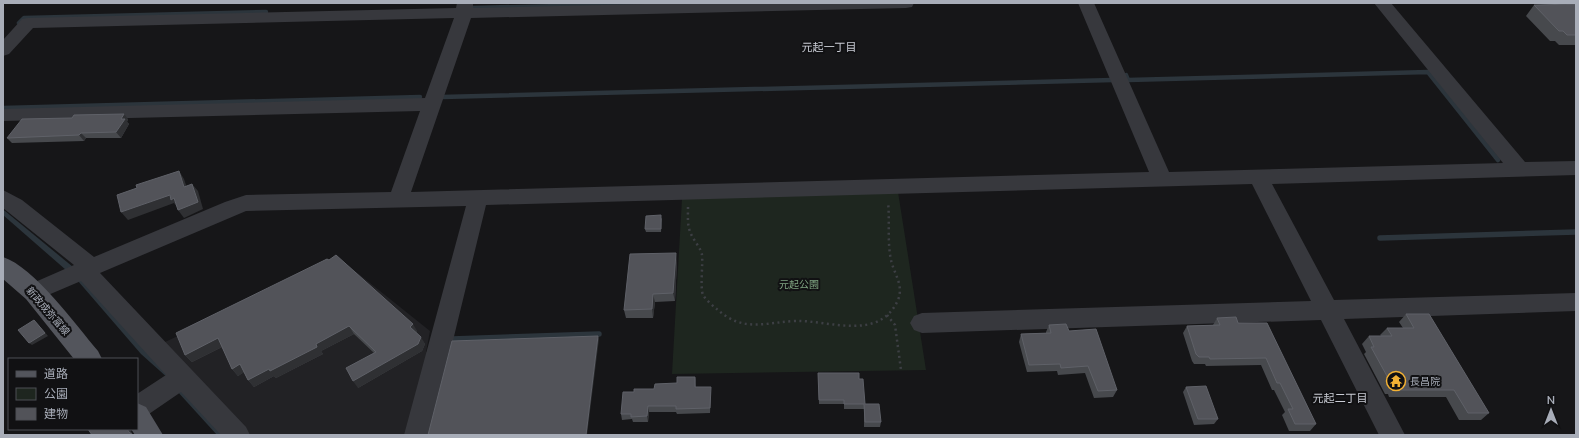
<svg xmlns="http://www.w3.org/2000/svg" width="1579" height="438" font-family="Mulish,'Noto Sans JP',sans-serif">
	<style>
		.built { fill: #222225 }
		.green { fill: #1e261f }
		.water { fill: #2c353c }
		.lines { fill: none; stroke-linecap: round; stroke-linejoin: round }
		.stream-far1 { stroke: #2c353c; stroke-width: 4.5 }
		.stream { stroke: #2c353c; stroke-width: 5.5 }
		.path { stroke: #3d3f44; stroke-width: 2.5; stroke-dasharray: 2 3.5; stroke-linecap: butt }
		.minor { fill: #37383d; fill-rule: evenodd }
		.major { fill: #53555c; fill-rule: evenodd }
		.wall { fill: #47494d }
		.shaded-wall { fill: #2f3033 }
		.building { fill: #525359; stroke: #5f6168 }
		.labels { text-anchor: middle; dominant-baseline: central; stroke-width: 4; stroke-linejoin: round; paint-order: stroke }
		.park-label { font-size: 10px; fill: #7fa381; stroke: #111113 }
		.street-label { font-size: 10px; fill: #a8adb8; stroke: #111113 }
		.poi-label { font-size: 10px; fill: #a8adb8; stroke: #111113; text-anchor: start }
		.neighbourhood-label { font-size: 11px; fill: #c9ccd4; stroke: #111113 }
	</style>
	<rect width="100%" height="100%" fill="#161618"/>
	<polygon class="built" points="340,259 430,331 426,352 430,352 407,435 245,435 163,343"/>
	<polygon class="green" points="898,192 926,370 672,374 682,199"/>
	<g class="water">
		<polygon points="3,210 5,211 73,267 66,270 3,215"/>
		<polygon points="82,279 174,376 169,379 141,354 78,281"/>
		<polygon points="184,386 228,435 217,435 177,391"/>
	</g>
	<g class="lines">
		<g class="stream-far1">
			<polyline points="471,8 684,3"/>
			<polyline points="19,23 24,18 266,12"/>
			<polyline points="1126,75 1128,80 1428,72 1498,160"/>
			<polyline points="442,97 1113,80"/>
			<polyline points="3,108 420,97"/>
		</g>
		<g class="stream">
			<polyline points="1380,238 1576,232"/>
			<polyline points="451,343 452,339 599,334"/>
		</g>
		<g class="path">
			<path d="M 688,207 C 688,216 687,226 691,234 C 694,241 701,248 702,255 C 703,264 700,288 703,295 C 706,300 713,306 718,310 C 744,333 766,322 796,321 C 829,320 879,342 898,300 C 904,285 894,274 891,260 C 887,241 890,221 888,202"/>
			<polyline points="887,315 895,325 901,370"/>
		</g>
		<polygon class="minor" points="457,3 473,3 473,8 686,3 914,3 912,7 906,8 471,18 411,192 1149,172 1078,3 1094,3 1169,172 1503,163 1374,3 1391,3 1525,162 1576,161 1576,175 1272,184 1334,300 1576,293 1576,311 1344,319 1405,435 1379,435 1321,320 922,333 914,330 910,323 914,316 922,313 1311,301 1252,184 486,205 430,435 404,435 466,206 246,211 100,273 246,427 250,435 221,435 181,392 146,416 137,419 137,394 166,375 81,281 34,301 26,298 23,292 26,286 74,265 3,208 3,190 22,200 94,257 225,202 246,195 391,192 420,111 3,121 3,109 425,98 454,18 33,28 9,54 3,56 3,40 22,19 28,18 456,8"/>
		<g class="major">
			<path d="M 3,257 C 34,267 76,325 98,351 L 102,359 L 74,359 L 26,299 L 3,279 Z"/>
			<polygon points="137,403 146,407 163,435 135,435 131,429 137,429"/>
		</g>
	</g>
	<g class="wall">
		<polygon points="1568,3 1576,3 1576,45 1559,45 1555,41 1550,41 1526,16 1534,5 1566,5"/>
		<polygon points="128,119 127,122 129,124 121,138 86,138 84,141 12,143 7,138"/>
		<polygon points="662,218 661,232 646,232 645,229"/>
		<polygon points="327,259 417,331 416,332 425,344 422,351 358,388 374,353 354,334 321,351 323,354 276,378 274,376 254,387 248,380 244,372 238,376 232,369 222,347 192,362 185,355"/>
		<polygon points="677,261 675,301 655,302 653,318 626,318 624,310"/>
		<polygon points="1406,314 1489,413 1481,420 1459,420 1446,397 1389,397 1388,394 1385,394 1364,354 1366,352 1362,344 1369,336 1381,336 1380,335 1387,328 1403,328 1399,322"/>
		<polygon points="1217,318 1238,323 1267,323 1316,424 1310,431 1289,431 1282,415 1285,412 1274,390 1272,390 1261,365 1206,366 1205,364 1194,364 1192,361 1183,333 1187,326 1213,325"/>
		<polygon points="1049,325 1069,331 1117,390 1113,397 1094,398 1085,373 1058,375 1057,371 1027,372 1019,342 1021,334 1046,333 1046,332"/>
		<polygon points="818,373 859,379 865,404 881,422 880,427 864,427 864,409 844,409 844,404 819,404"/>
		<polygon points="695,377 696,382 696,387 711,392 710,413 677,414 676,412 649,412 648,422 633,422 632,419 622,420 621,414 634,392 654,389 677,383"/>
		<polygon points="1186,387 1218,419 1214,424 1194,425 1183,392"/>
	</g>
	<g class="shaded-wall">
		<polygon points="124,114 128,119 127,122 129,124 121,138 116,132 121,119"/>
		<polygon points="81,133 86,138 84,141 79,135"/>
		<polygon points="179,171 184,179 189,194 184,187"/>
		<polygon points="192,184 198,191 203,209 184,218 178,210"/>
		<polygon points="170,195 174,198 177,207 174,203 128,220 121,212"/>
		<polygon points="676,253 677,261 675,301 673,293"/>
		<polygon points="653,294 655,302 653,318 652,309"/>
		<polygon points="34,320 37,323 48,336 32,345 29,343"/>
		<polygon points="413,324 417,331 414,334 410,327"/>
		<polygon points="349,326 354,334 321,351 323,354 276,378 274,376 254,387 248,380"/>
		<polygon points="598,336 599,339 587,435 586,435"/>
		<polygon points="421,337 425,344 422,351 358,388 353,381"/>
		<polygon points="218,338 224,346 192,362 185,355"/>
		<polygon points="240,364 246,371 238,376 232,369"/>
		<polygon points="695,377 696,382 695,393"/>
		<polygon points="648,406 649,412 648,422 647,416"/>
		<polygon points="127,429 130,429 133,435 129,432"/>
	</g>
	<g class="building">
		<polygon points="1576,4 1576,35 1567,35 1563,31 1559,31 1534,5"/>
		<polygon points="124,114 121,119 125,119 116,132 81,133 79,135 7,138 22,119 72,118 74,115"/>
		<polygon points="179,171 184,187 192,184 198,202 178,210 174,198 171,200 170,195 121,212 117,195 137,188 136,185"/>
		<polygon points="661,215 661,229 645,229 646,216"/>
		<polygon points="676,253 673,293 653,294 652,309 624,310 630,254"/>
		<polygon points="336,255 413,324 410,327 421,337 418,344 353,381 346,368 376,352 349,326 316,344 317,347 270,371 269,369 248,380 240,364 232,369 218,338 185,355 176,333 327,259 329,260"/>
		<polygon points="1406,314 1429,314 1489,413 1468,413 1454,390 1396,390 1395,387 1393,387 1371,347 1374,347 1369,336 1392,336 1387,328 1414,328"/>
		<polygon points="1236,317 1238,323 1267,323 1316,424 1295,424 1288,409 1293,409 1280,383 1277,383 1266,358 1210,359 1209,357 1199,357 1196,354 1187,326 1220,325 1217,318"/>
		<polygon points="34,320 45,333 29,343 18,330"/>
		<polygon points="1066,324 1069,331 1096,329 1117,390 1098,391 1088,366 1061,368 1060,364 1029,365 1021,334 1051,333 1049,325"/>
		<polygon points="598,336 586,435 428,435 452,341"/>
		<polygon points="818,373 859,373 859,379 863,379 865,404 879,404 881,422 865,422 864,404 844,404 844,400 819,400"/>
		<polygon points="677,377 695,377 695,387 711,387 710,408 676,409 676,406 648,406 647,416 631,417 631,414 621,414 623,392 634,392 634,389 654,389 655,384 677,383"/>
		<polygon points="1206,386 1218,419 1198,419 1186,387"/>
		<polygon points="88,429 127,429 129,432 133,435 92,435"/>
	</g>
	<defs>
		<g id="temple-ring" transform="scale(1)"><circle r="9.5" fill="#111113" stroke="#f2b134" stroke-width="1.5"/><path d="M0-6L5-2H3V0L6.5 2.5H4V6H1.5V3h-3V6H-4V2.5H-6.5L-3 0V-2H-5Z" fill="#f2b134"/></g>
	</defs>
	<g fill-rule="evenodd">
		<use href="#temple-ring" x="1396" y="381"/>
	</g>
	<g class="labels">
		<g class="park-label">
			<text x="799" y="284">元起公園</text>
		</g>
		<g class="street-label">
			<text transform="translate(48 311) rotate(49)">新政成弥富線</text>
		</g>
		<g class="poi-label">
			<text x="1410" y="381">長昌院</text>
		</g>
		<g class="neighbourhood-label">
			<text x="829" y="47">元起一丁目</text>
			<text x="1340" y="398">元起二丁目</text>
		</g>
	</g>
	<rect width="1579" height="438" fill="none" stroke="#a8adb8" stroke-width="8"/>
	<rect x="8" y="358" width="130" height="72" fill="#111113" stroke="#4d4f55"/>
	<rect x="16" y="371" width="20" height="6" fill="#53555c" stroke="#4d4f55"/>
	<text x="44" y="378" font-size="12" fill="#a8adb8">道路</text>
	<rect x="16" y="388" width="20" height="12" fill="#1e261f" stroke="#4d4f55"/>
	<text x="44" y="398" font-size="12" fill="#a8adb8">公園</text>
	<rect x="16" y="408" width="20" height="12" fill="#525359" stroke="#4d4f55"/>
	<text x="44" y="418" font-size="12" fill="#a8adb8">建物</text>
	<g transform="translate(1551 410)" stroke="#111113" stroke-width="3" paint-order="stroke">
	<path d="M0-3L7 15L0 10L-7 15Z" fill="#a8adb8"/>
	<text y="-6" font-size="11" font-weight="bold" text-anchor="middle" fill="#a8adb8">N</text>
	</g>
</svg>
